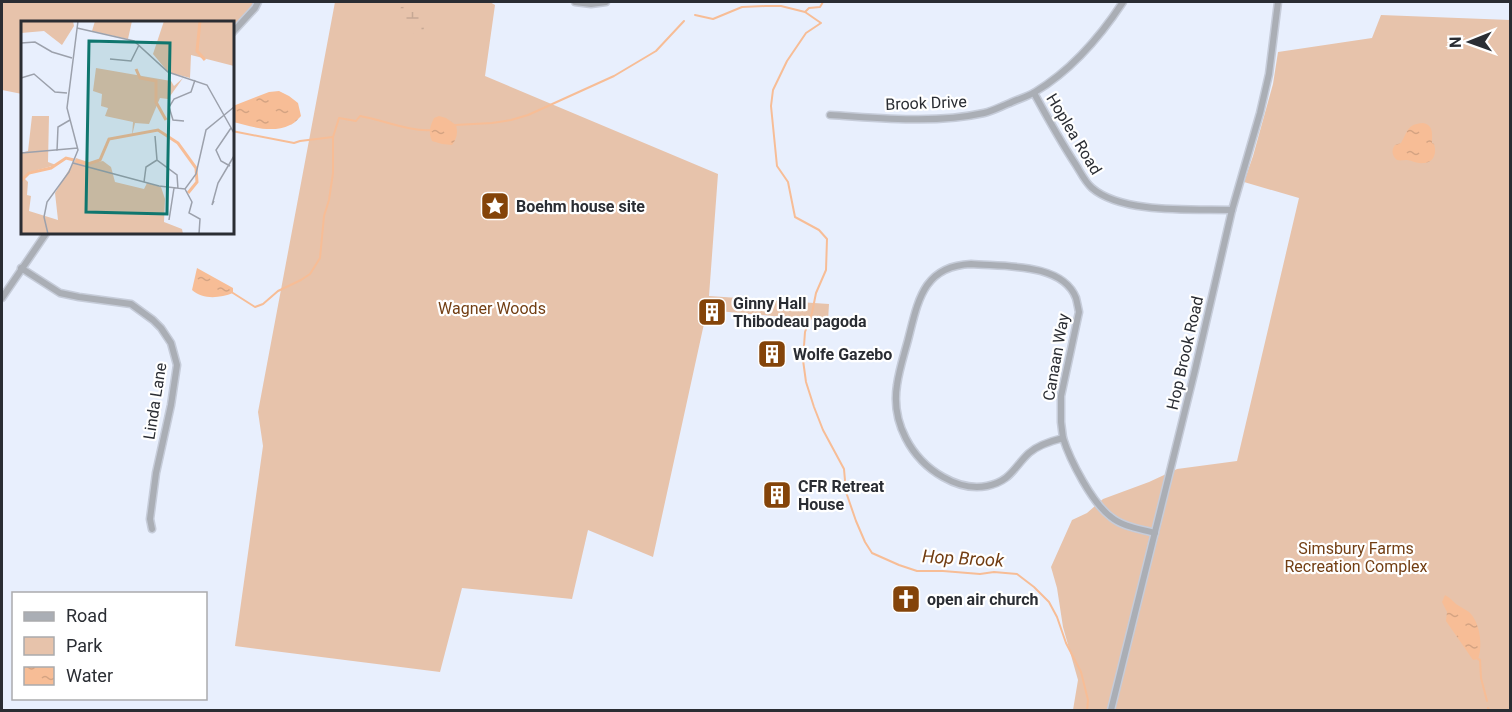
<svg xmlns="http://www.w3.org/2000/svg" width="1512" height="712" font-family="Roboto,sans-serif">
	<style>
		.green { fill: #e7c3ab }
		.wetland { fill: url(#wetland-marsh) }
		.water { fill: url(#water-ripples) }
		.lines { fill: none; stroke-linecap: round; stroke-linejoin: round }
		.stream { stroke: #f7bd96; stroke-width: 2 }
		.street-casing { stroke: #c6ccd9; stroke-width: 9 }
		.street { stroke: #aaaeb5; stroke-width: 6 }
		.labels { text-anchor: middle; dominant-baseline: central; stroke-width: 4.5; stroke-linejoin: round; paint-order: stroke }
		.street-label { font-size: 16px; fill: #2a2d33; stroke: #fff }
		.poi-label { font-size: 16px; font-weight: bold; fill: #2a2d33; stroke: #fff; text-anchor: start }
		.park-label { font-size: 16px; fill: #723e13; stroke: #fff }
		.water-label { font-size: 18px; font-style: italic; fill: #713c11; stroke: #fff }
		.inset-river { fill: none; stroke: #f7bd96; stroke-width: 3 }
		.inset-road { fill: none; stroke: #9ca1ac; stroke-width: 1.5 }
		.view { fill: #0f766e; fill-opacity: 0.15; stroke: #0f766e; stroke-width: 3 }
		.inset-edge { fill: none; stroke: #2a2d33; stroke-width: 3 }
	</style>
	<defs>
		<pattern id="wetland-marsh" width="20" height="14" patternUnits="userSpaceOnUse" patternTransform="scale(1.5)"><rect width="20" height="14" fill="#e7c3ab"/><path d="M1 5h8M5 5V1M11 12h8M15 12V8" fill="none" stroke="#c6a894"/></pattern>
		<pattern id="water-ripples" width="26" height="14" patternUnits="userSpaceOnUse" patternTransform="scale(1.5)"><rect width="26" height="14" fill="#f7bd96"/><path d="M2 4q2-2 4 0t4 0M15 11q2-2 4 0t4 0" fill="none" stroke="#d4a382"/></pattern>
	</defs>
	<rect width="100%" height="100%" fill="#e8effd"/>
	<g class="green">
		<polygon points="2,2 258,2 233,33 232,22 22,22 22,94 2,90"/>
		<polygon points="335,2 490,2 495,5 485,76 718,174 709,296 829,304 828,321 707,310 653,557 588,530 572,599 462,588 440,672 235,646 263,446 258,412"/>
		<polygon points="1381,15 1510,20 1510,710 1073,710 1078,680 1063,627 1057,588 1051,567 1072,520 1087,513 1103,499 1149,482 1177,469 1237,461 1299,198 1244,182 1253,156 1273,84 1278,52 1372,38"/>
	</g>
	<polygon class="wetland" points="414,6 421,9 426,16 423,33 416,35 405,26 398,15 401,7"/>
	<g class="water">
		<path d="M 279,91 L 289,96 L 298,103 L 301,116 C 298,119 294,124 290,125 C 272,134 250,126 233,122 L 233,106 L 269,92 Z"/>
		<path d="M 439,116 L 446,118 L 456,125 C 458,133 457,138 452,145 L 442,144 L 432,141 C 428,132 430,126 434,118 Z"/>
		<path d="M 1423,123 C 1434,125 1432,135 1432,143 L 1434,144 C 1437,153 1434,163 1423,163 C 1418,164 1413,161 1407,160 C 1404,160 1400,161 1397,160 C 1392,156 1391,150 1395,145 L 1401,143 C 1408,131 1407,124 1423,123 Z"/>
		<path d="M 197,268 L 233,288 L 233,293 C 220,298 203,300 192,290 Z"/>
		<path d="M 1445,595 C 1449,597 1452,600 1456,604 C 1460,607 1465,609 1469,612 C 1480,622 1483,646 1478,659 L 1473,660 L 1446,621 L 1447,612 L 1442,602 Z"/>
	</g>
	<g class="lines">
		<g class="stream">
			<polyline points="823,2 820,7 809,8 805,12 821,23 806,33 787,61 773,90 771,106 777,166 788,182 795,217 819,230 827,239 826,270 816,293 812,313 805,332 803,360 806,382 814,407 823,430 844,469 846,492 856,521 865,542 872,553 899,565 917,571 943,571 980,574 994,572 1017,574 1034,587 1049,602 1057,617 1066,643 1081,672 1088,700 1087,710"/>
			<polyline points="695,15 713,19 742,7 765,6 781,6 805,12"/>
			<polyline points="455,125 492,123 511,120 528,115 614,76 656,51 684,21"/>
			<polyline points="232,131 294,143 300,141 333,137"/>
			<path d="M 233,293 L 255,307 L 263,304 L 278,291 L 301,280 L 310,274 L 320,258 L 324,216 L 329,200 L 333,173 L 333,137 L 339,118 L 356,121 L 360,116 C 383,120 410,132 432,130"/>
			<polyline points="1478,659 1480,660 1481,678 1487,701"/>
			<polyline points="1488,708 1489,710"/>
		</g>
		<g class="street-casing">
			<g id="street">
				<polyline points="575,2 591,4 606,2"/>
				<polyline points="232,33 255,8 258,2"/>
				<path d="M 1034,93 C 1047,117 1061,142 1076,165 C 1081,173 1085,182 1092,188 C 1122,214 1193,209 1232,210"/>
				<path d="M 830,115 C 881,118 934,124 984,113 C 993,111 1002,106 1010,103 C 1018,99 1027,97 1035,92 C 1072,70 1100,37 1123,2"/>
				<path d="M 971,264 C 1002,267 1062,262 1076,298 C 1077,302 1078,307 1079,312 L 1061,396 L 1061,422 L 1063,438 C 1051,441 1038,445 1029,453 C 1014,467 1011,481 987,486 C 972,489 957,485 943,477 C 911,459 891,422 897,385 C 899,370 904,355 908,340 C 918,301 923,266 971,264 Z"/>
				<polyline points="21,268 60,293 79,297 131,304 153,320 161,328 171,343 177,365 171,405 156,473 150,519 152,529"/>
				<polyline points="2,298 47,232"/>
				<path d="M 1063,438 C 1070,460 1092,503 1111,517 C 1123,527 1141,529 1155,533"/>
				<polyline points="1111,710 1195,370 1232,210 1260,113 1269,74 1278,2"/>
			</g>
		</g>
		<use href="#street" class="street"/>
	</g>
	<defs>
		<g id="sight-square" transform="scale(1.5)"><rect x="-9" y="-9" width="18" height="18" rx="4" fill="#84440a" stroke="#fff"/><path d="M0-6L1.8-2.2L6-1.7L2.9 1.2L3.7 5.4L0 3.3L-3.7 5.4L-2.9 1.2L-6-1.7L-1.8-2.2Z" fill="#fff"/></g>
		<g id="building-square" transform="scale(1.5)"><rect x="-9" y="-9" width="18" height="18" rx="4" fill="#84440a" stroke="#fff"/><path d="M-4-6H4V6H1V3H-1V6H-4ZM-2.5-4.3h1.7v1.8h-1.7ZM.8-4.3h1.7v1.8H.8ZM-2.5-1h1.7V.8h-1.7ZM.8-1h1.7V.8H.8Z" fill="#fff"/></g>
		<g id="church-square" transform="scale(1.5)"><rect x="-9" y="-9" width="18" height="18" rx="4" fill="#84440a" stroke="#fff"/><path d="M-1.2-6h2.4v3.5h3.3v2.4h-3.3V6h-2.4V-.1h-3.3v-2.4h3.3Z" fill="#fff"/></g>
	</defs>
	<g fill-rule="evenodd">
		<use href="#sight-square" x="495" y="206"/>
		<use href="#building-square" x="712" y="312"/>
		<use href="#building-square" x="772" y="354"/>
		<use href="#building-square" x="777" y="495"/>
		<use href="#church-square" x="906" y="599"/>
	</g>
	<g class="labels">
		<g class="street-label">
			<text transform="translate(926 103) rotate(-2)">Brook Drive</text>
			<text transform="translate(1074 134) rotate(59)">Hoplea Road</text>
			<text transform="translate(1185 353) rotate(-77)">Hop Brook Road</text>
			<text transform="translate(1056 357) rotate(-80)">Canaan Way</text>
			<text transform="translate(155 401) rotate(-81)">Linda Lane</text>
		</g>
		<g class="poi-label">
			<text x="516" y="206">Boehm house site</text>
			<text x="733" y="303">Ginny Hall<tspan x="733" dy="18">Thibodeau pagoda</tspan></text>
			<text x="793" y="354">Wolfe Gazebo</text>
			<text x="798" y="486">CFR Retreat<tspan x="798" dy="18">House</tspan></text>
			<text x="927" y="599">open air church</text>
		</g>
		<g class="park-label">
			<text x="492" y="308">Wagner Woods</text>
			<text x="1356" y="548">Simsbury Farms<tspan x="1356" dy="18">Recreation Complex</tspan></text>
		</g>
		<g class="water-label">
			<text transform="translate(963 558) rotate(3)">Hop Brook</text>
		</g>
	</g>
	<g transform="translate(21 21)">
		<rect width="213" height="213" fill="#e8effd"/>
		<path d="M 74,0 L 111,0 L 107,18 L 71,10 ZM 143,0 L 213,0 L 213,45 L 170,34 L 169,57 L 147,51 L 132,33 ZM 75,47 L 150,60 L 153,65 L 162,57 L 147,78 L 139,77 L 128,103 L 114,102 L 111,115 L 112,101 L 84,95 L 87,87 L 80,85 L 81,73 L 72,70 ZM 11,95 L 28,95 L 27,141 L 35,144 L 9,151 L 3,157 L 7,161 L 6,174 L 10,175 L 8,190 L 37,199 L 34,172 L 55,137 L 70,142 L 82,140 L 90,146 L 94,161 L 123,168 L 126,162 L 140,166 L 144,178 L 143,201 L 161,208 L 162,213 L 0,213 L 0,132 L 7,130 Z" fill="#e7c3ab"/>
		<path d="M 0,0 L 52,0 L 53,5 L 41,24 L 23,10 L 0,12 Z" fill="#e7c3ab"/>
		<path class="inset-river" d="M 179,0 L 176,30 L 184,39M 115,48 L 119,57 L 135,60 L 135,81 L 145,99M 55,140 L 67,143 L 79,139 L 88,118 L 137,109 L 157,122 L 175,147 L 176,161 L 167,172M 0,160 L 8,152 L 30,147 L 45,137 L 53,139"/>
		<path class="inset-road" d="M 56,7 L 113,20 L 147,51 L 186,64 L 213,112M 0,22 L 14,21 L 31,31 L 51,37M 89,38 L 110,40 L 118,24M 0,57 L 13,53 L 34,71 L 46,72M 163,100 L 152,99 L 148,86 L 153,78 L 170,71 L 174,59M 134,115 L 136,139 L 156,154 L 157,168M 36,130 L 37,106 L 49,99M 0,132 L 57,127M 52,142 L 138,165 L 164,168 L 175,153 L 185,109 L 213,86M 209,145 L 200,140 L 195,129 L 210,107M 123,161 L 125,146 L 136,139M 164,168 L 171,181 L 168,192 L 179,198 L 178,213M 193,180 L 191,184 L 197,162 L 213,135M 148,199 L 153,167M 27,213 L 23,196 L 26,181 L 48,151 L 57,129 L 46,87 L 57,0"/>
		<path class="view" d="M 68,20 L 149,22 L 146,193 L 65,191 Z"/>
		<rect width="213" height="213" class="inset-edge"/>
	</g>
	<rect width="1512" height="712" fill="none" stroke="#2a2d33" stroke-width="6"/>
	<rect x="12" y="592" width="195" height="108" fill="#ffffff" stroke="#aaabad" stroke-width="1.5"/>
	<rect x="24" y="612" width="30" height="9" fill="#aaaeb5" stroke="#aaabad" stroke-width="1.5"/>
	<text x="66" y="622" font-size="18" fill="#2a2d33">Road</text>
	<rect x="24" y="637" width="30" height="18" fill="#e7c3ab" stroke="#aaabad" stroke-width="1.5"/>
	<text x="66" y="652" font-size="18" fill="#2a2d33">Park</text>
	<rect x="24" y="667" width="30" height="18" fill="url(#water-ripples)" stroke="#aaabad" stroke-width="1.5"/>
	<text x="66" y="682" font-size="18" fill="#2a2d33">Water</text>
	<g transform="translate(1470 42) rotate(269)" stroke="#ffffff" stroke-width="4.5" paint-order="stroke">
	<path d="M0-4.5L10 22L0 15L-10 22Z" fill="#2a2d33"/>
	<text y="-9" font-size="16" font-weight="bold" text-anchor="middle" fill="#2a2d33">N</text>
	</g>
</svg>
